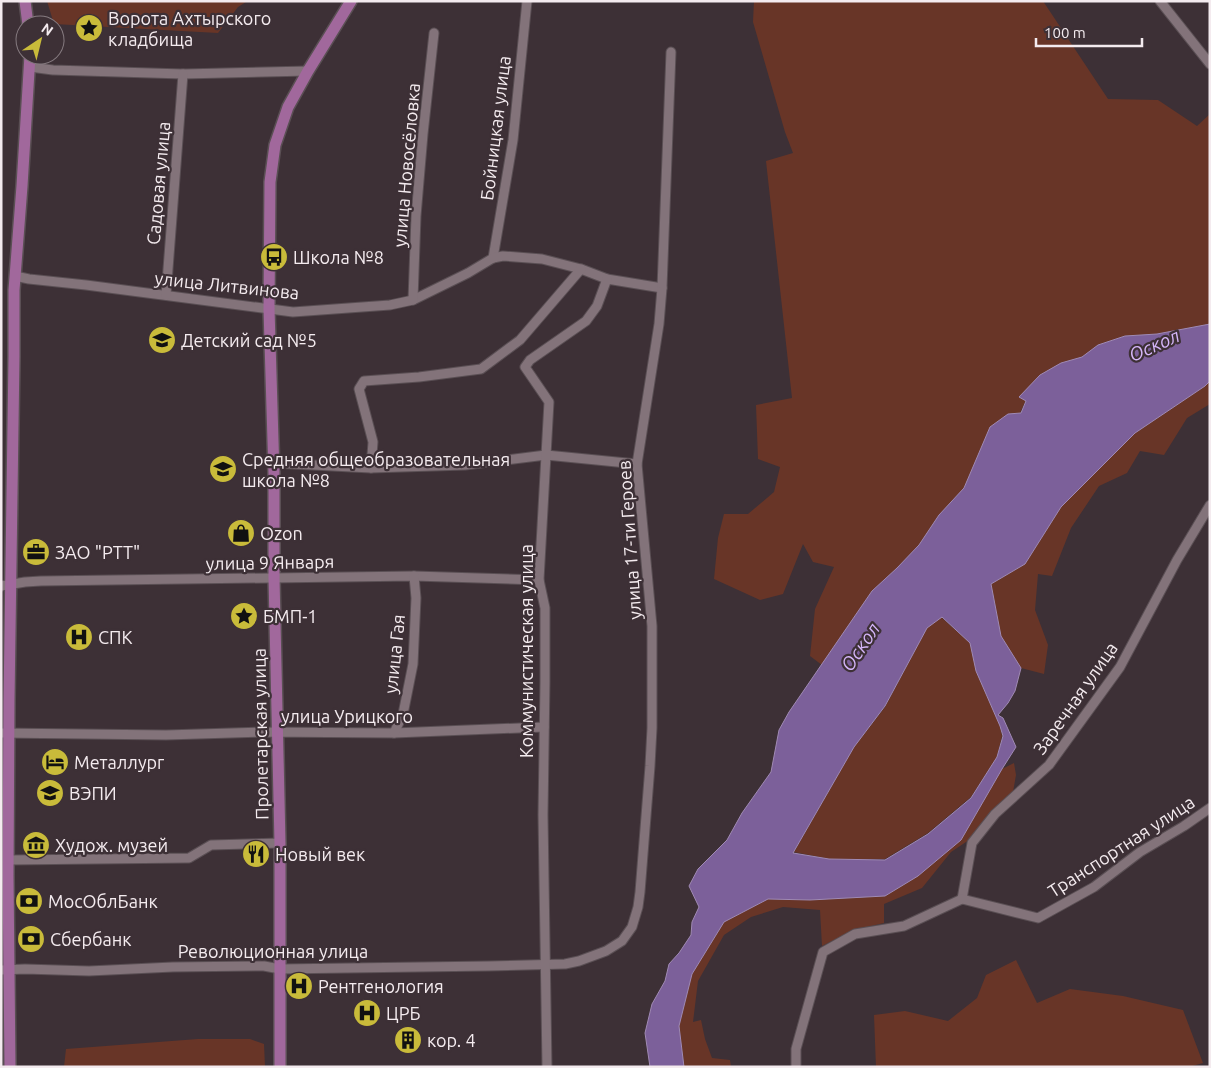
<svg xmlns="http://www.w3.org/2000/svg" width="1211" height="1068" font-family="Ubuntu,sans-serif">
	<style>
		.green { fill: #683527 }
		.water { fill: #7c609a; stroke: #a08ab4; fill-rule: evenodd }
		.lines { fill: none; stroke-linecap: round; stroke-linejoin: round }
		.minor-casing { stroke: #5a4f54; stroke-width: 11 }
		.major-casing { stroke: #5a4f54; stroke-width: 14 }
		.minor { stroke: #83737a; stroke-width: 9 }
		.major { stroke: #a1689c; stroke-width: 11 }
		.labels { text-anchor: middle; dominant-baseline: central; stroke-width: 4.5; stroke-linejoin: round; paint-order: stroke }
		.poi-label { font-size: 18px; fill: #f4ebef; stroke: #3d3036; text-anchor: start }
		.street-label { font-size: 18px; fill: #f4ebef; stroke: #3d3036 }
		.water-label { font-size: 19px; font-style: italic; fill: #d5b6f9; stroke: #3d3036 }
	</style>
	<rect width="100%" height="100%" fill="#3d3036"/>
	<g class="green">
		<polygon points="47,1 246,1 246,2 238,7 218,33 54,24"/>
		<polygon points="754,1 1043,1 1108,99 1158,100 1197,126 1210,114 1210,324 1157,334 1125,336 1098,345 1082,357 1061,363 1019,397 1026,400 1020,413 1008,414 976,461 964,488 939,515 919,545 897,568 872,591 822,665 810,656 815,609 834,567 813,562 803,544 783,594 760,600 714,579 718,538 724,514 748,514 774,492 780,467 758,459 756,405 792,398 766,161 793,153 785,132 753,22"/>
		<polygon points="1210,381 1210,404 1187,418 1164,455 1140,451 1127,473 1099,486 1071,528 1052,576 1038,574 1035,610 1048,645 1044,674 1021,668 1001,636 991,584 1025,564 1061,507 1135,433 1205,386"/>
		<polygon points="941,617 970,643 976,671 1000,726 1002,736 997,757 971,797 928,833 885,859 829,859 794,852 854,747 885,707 927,628"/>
		<polygon points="1014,763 1016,775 1013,792 993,812 969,840 951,852 922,888 884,904 884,923 854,930 822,946 820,910 783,907 751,917 724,935 698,981 693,1022 701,1020 705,1039 712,1058 730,1060 731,1067 684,1067 679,1026 692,974 724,922 768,899 810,900 885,896 918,876 961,840 1002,769"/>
		<polygon points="1016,960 1037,1003 1070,989 1123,996 1183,1010 1203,1063 1189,1067 876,1067 874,1015 905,1011 948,1021 977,998 986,975"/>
		<polygon points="198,1039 250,1039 264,1044 265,1067 64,1067 66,1049"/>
	</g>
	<path class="water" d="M 1210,324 L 1210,381 L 1205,386 L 1135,433 L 1061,507 L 1025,564 L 991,584 L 1001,636 L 1021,668 L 1015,691 L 1008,703 L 998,715 L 1003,718 L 1016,747 L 1002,769 L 961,840 L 918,876 L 885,896 L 810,900 L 768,899 L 724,922 L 692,974 L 679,1026 L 684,1067 L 650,1067 L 645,1033 L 652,1004 L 665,981 L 669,964 L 679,953 L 691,935 L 692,922 L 699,907 L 689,886 L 698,869 L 727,840 L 742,813 L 771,772 L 779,730 L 789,712 L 872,591 L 897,568 L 919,545 L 939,515 L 964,488 L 990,427 L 1008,414 L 1021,413 L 1026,401 L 1019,397 L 1040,375 L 1061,363 L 1082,357 L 1098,345 L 1125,336 L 1157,334 ZM 942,617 L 970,643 L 976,671 L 1000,726 L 1003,736 L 997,757 L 971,798 L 928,834 L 885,860 L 829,859 L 793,853 L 854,747 L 885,706 L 927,628 Z"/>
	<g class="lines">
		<g class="minor-casing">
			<g id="minor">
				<polyline points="1160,1 1210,64"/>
				<polyline points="30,67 53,70 183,74 308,71"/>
				<polyline points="493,258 513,140 527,1"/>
				<polyline points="15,276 29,279 86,285 293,312 390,305 413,300 468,273 493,258 503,256 542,259 581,269 607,279 662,288"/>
				<polyline points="166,295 183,74"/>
				<polyline points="413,300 416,216 423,134 434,33"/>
				<polyline points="274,463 371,468 465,465 546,455 637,464"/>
				<polyline points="371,468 373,442 359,389 364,381 419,377 481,369 520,340 581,269"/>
				<polyline points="1,586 25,582 41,581 414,576 539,580"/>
				<polyline points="1,733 166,735 262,732 394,733 544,727"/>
				<polyline points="394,733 403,714 413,664 416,598 414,576"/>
				<polyline points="9,860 189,858 211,845 280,843"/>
				<polyline points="962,899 972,843 995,814 1049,765 1120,667 1177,560 1210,505"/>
				<polyline points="1,970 25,969 89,971 173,967 264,966 280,969 489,966 565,964 579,961 606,951 622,941 632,927 638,907 640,892 650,766 652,728 652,626 637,464 659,324 662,288 671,52"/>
				<polyline points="547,1067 543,815 545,681 545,608 539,580 549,402 525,367 530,360 586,321 597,306 607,279"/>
				<polyline points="796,1067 796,1049 823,952 855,934 904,926 962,899 1038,918 1094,887 1140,852 1184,826 1210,808"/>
			</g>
		</g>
		<g class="major-casing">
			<g id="major">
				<polyline points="25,1 28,25"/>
				<polyline points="10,1067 8,876 9,701 14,356 14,290 22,186 30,55"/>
				<polyline points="280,1067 280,843 274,578 274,474 269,309 270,182 275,145 288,107 308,71 351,1"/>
			</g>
		</g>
		<use href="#minor" class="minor"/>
		<use href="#major" class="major"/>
	</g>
	<defs>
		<g id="sight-disc" transform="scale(1.4375)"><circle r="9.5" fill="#c9bb3a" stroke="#3d3036"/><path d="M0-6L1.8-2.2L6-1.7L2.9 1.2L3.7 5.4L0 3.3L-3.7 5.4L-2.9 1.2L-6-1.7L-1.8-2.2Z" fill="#111"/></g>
		<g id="bus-disc" transform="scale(1.4375)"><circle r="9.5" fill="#c9bb3a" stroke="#3d3036"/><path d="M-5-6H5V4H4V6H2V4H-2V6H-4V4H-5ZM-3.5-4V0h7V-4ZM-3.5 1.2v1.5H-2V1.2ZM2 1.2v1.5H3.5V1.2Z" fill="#111"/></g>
		<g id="school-disc" transform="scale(1.4375)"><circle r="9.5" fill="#c9bb3a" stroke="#3d3036"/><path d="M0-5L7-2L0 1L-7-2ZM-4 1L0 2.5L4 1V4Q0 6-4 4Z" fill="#111"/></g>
		<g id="shop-disc" transform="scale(1.4375)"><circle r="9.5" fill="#c9bb3a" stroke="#3d3036"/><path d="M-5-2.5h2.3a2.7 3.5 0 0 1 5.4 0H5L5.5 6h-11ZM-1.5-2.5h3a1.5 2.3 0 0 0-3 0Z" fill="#111"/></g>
		<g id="office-disc" transform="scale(1.4375)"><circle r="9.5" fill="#c9bb3a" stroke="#3d3036"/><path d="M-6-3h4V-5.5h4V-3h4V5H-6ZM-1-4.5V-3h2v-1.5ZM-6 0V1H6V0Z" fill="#111"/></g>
		<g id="hospital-disc" transform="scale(1.4375)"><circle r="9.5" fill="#c9bb3a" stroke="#3d3036"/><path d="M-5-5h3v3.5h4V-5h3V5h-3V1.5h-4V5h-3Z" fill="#111"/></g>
		<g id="hotel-disc" transform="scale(1.4375)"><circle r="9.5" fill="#c9bb3a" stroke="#3d3036"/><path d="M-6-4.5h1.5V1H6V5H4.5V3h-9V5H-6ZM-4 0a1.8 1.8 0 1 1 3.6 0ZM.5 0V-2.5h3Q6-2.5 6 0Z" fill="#111"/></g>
		<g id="university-disc" transform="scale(1.4375)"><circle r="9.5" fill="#c9bb3a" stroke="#3d3036"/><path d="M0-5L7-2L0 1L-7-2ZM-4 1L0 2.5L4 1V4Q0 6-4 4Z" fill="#111"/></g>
		<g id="museum-disc" transform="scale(1.4375)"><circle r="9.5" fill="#c9bb3a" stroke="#3d3036"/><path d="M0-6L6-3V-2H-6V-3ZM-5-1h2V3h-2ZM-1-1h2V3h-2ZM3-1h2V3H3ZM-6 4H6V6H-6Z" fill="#111"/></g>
		<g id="restaurant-disc" transform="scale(1.4375)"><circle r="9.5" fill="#c9bb3a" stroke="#3d3036"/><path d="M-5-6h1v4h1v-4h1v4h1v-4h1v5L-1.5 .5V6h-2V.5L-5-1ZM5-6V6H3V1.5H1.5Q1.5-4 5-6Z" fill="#111"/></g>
		<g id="bank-disc" transform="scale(1.4375)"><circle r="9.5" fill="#c9bb3a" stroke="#3d3036"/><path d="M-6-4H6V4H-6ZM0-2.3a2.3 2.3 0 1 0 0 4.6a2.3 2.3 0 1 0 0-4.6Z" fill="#111"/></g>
		<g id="building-disc" transform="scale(1.4375)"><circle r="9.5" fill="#c9bb3a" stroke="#3d3036"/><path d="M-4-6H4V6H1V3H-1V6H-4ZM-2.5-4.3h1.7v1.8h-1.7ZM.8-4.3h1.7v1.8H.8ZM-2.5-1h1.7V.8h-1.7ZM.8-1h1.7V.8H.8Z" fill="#111"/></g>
	</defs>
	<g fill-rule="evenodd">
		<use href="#sight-disc" x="89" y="28"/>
		<use href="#bus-disc" x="274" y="257"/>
		<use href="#school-disc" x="162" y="340"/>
		<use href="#school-disc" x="223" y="469"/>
		<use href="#shop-disc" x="241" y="533"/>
		<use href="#office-disc" x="36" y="552"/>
		<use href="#sight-disc" x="244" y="616"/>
		<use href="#hospital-disc" x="79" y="637"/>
		<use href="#hotel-disc" x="55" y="762"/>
		<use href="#university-disc" x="50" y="793"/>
		<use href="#museum-disc" x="36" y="845"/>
		<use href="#restaurant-disc" x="256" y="854"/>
		<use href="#bank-disc" x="29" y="901"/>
		<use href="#bank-disc" x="31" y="939"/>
		<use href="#hospital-disc" x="299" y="986"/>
		<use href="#hospital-disc" x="367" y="1013"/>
		<use href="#building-disc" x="408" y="1040"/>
	</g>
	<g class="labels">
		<g class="poi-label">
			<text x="108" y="18">Ворота Ахтырского<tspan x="108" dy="21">кладбища</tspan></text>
			<text x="293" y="257">Школа №8</text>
			<text x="181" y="340">Детский сад №5</text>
			<text x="242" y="459">Средняя общеобразовательная<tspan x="242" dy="21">школа №8</tspan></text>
			<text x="260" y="533">Ozon</text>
			<text x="55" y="552">ЗАО "РТТ"</text>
			<text x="263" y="616">БМП-1</text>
			<text x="98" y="637">СПК</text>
			<text x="74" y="762">Металлург</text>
			<text x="69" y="793">ВЭПИ</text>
			<text x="55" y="845">Худож. музей</text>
			<text x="275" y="854">Новый век</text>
			<text x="48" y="901">МосОблБанк</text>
			<text x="50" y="939">Сбербанк</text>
			<text x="318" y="986">Рентгенология</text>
			<text x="386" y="1013">ЦРБ</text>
			<text x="427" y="1040">кор. 4</text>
		</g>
		<g class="street-label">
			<text transform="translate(495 128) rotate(-83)">Бойницкая улица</text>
			<text transform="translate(406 165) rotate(-85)">улица Новосёловка</text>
			<text transform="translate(158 183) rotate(-85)">Садовая улица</text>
			<text transform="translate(227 285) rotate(6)">улица Литвинова</text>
			<text transform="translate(629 540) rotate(-94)">улица 17-ти Героев</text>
			<text transform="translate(270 562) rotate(-1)">улица 9 Января</text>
			<text transform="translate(526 651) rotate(-90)">Коммунистическая улица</text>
			<text transform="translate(394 654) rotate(-84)">улица Гая</text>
			<text transform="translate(1075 698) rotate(-55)">Заречная улица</text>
			<text x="347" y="716">улица Урицкого</text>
			<text transform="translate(260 734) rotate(-91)">Пролетарская улица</text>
			<text transform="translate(1121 846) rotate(-33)">Транспортная улица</text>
			<text x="273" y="951">Революционная улица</text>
		</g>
		<g class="water-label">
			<text transform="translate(1154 345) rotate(-24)">Оскол</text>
			<text transform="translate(860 647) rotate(-56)">Оскол</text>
		</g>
	</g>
	<rect width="1211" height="1068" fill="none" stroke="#f4ebef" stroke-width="5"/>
	<g transform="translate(40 40) rotate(35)"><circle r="24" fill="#3d3036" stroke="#867b80"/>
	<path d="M0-4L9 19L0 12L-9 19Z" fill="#c9bb3a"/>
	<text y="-8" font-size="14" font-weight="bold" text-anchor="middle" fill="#f4ebef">N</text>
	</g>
	<path d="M1036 38v8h106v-8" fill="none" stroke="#f4ebef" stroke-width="2.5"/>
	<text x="1044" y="38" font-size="15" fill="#f4ebef" stroke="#3d3036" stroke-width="4" paint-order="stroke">100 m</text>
</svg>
